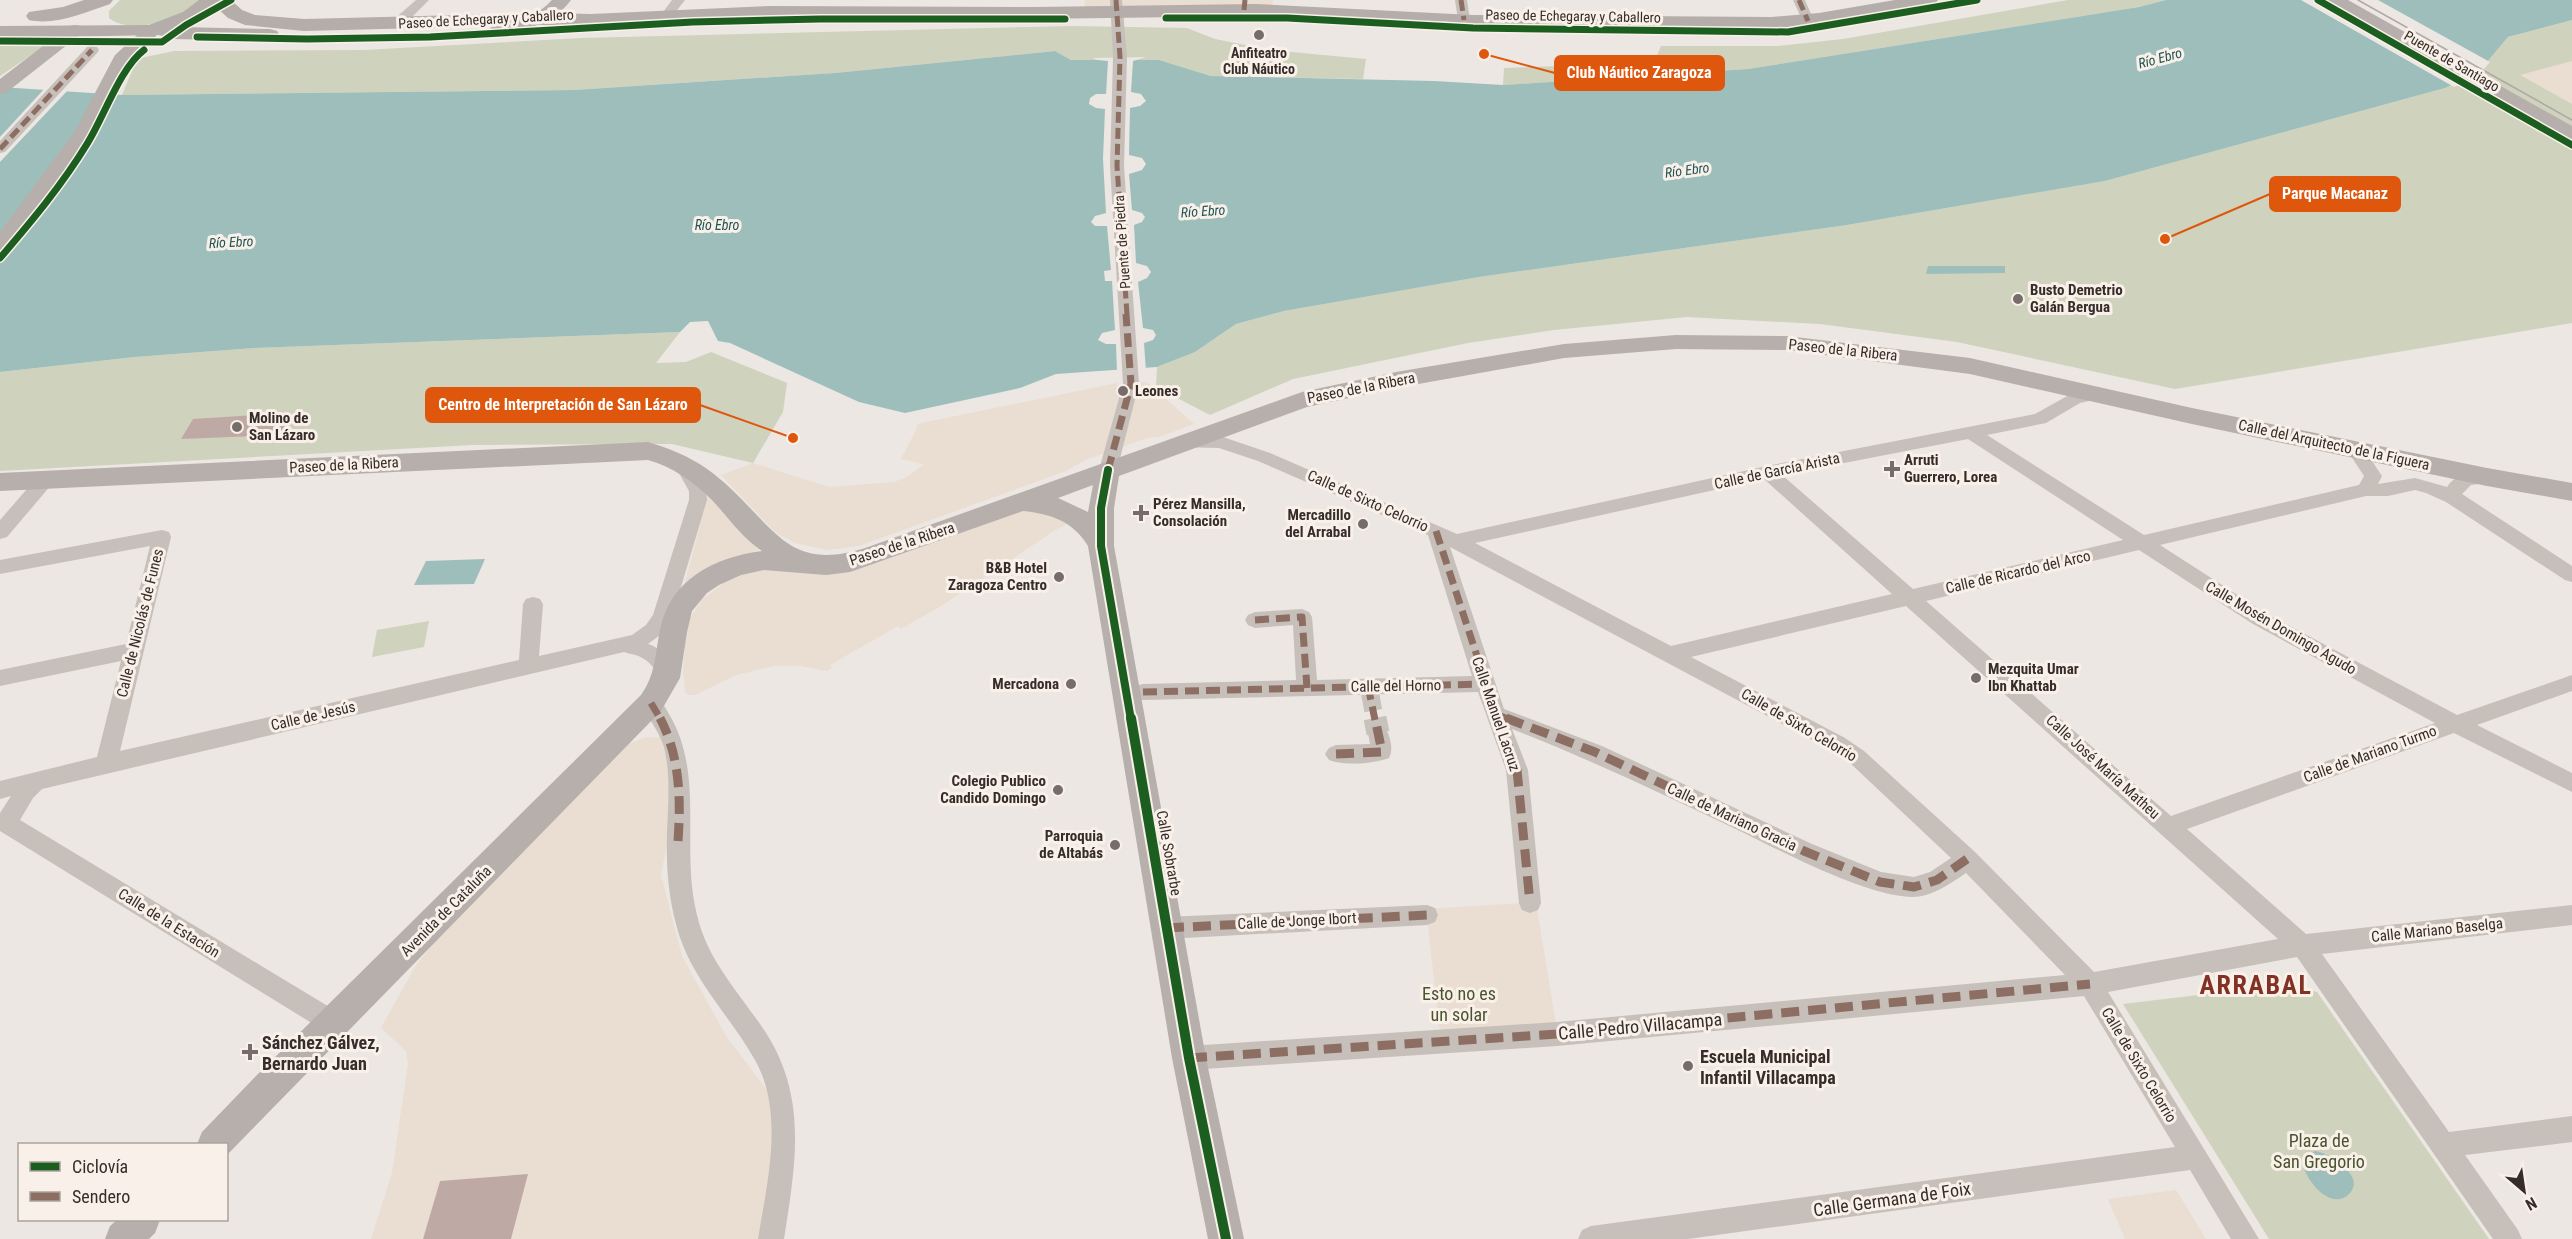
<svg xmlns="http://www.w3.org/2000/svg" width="2572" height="1239" font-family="'Roboto Condensed',sans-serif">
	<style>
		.green { fill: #cfd2bc }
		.plaza { fill: #eaddd2 }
		.water { fill: #9ebebb }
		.pier { fill: #ece7e2 }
		.building { fill: #bfa9a4 }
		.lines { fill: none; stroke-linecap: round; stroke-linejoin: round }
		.street-tunnel-far1 { stroke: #c8c2bd; stroke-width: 18; stroke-dasharray: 18 9; stroke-linecap: butt }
		.street-tunnel { stroke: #c8c2bd; stroke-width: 23; stroke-dasharray: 23 12; stroke-linecap: butt }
		.street { fill: #c6bfba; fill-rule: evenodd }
		.secondary { fill: #b6afab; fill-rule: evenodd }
		.primary { fill: #b5ada9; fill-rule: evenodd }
		.tram { stroke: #ada8a5; stroke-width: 1.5 }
		.quiet-far2 { stroke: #8d6e63; stroke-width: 5; stroke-dasharray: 11 5; stroke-linecap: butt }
		.quiet-far1 { stroke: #8d6e63; stroke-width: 7; stroke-dasharray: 14 7; stroke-linecap: butt }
		.quiet { stroke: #8d6e63; stroke-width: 9; stroke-dasharray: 18 9; stroke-linecap: butt }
		.cycleway-far2-casing { stroke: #f9f0e9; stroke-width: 10 }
		.cycleway-far1-casing { stroke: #f9f0e9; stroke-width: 12 }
		.cycleway-casing { stroke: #f9f0e9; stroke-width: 14 }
		.cycleway-far2 { stroke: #1b5e20; stroke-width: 7 }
		.cycleway-far1 { stroke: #1b5e20; stroke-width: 8 }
		.cycleway { stroke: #1b5e20; stroke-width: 10 }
		.poi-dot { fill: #766d6a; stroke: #f9f0e9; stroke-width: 2 }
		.labels { text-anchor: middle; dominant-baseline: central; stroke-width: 6; stroke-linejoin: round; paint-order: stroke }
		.far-street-label { font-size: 14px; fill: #362c29; stroke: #f9f0e9 }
		.far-poi-label { font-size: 14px; font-weight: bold; fill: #362c29; stroke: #f9f0e9 }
		.far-water-label { font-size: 14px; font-style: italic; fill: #205654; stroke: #f9f0e9 }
		.poi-label { font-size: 15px; font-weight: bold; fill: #362c29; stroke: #f9f0e9; text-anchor: start }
		.street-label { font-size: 15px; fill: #362c29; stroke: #f9f0e9 }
		.near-park-label { font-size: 18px; fill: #49532e; stroke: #f9f0e9 }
		.near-street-label { font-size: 18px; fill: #362c29; stroke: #f9f0e9 }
		.near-poi-label { font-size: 18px; font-weight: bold; fill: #362c29; stroke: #f9f0e9; text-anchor: start }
		.near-district-label { font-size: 26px; font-weight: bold; letter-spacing: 1.5px; fill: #823225; stroke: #f9f0e9 }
		.leader { fill: none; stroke: #df570d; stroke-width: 2 }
		.callout-dot { fill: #df570d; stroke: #f9f0e9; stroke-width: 2 }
		.callout { fill: #df570d; stroke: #df570d; stroke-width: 2 }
		.callout-label { font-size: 16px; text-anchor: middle; font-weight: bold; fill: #fff }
	</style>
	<rect width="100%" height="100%" fill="#ece7e2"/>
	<g class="green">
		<path d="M 120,0 L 202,0 C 185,19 131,36 109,18 L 109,11 Z"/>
		<polygon points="2068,0 2166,0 2139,7 1748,69 1503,85 1504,68 1588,65 1657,56 1661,46 1778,46 1843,39"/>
		<polygon points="2572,20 2572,323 2175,389 1957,342 1820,324 1687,317 1554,330 1468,343 1293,379 1210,415 1156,387 1157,367 1195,352 1236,324 1284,311 1479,277 1847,225 2105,181 2445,88 2477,74 2508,37"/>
		<polygon points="1072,26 1187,28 1215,39 1270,50 1366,59 1363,79 1211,76 1159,60 1071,60 1055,51 835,73 574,90 122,95 135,64 141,58 174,51 364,50 581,38"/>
		<polygon points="29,39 43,47 0,76 0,41"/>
		<polygon points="680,332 656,363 686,362 711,352 787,383 783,412 753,463 672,444 472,445 0,471 0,372 135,357 255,348"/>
		<polygon points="429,621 424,647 372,657 377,630"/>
		<polygon points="2291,984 2317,992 2489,1239 2269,1239 2123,1004"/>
	</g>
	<g class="plaza">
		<polygon points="1085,0 1273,0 1272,11 1084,12"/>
		<polygon points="2572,61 2572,104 2520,75"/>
		<polygon points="1147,382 1194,424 1159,437 1147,438 1085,460 1066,471 859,546 827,550 795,543 775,532 721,475 753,463 829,487 894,482 907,477 924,464 901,459 917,428 917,424 1117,383 1117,385"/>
		<polygon points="708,495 762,549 746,554 684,586"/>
		<polygon points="1025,510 1074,521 1057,529 941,606 901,629 898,626 830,665 832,668 827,671 801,666 774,666 736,675 695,695 689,695 685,692 683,669 687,623 702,600 726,581 747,572 789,567"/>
		<polygon points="670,736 679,776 661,875 682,956 726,1036 782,1110 771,1239 511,1239 527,1174 440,1181 423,1239 371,1239 392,1173 408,1064 406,1051 381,1028 415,967 454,916 620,747 644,738"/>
		<polygon points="1536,902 1559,1043 1440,1032 1426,909"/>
		<polygon points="2176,1190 2206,1239 2125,1239 2108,1199"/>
	</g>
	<g class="water">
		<polygon points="2166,0 2572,0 2572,20 2508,37 2477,74 2445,88 2105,181 1847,225 1479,277 1284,311 1236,324 1195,352 1157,367 1056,374 1020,388 905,413 859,402 730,343 718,341 708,321 690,322 680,332 255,348 135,357 0,372 0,87 122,95 574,90 835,73 1055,51 1071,60 1159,60 1211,76 1434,81 1503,85 1748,69 2139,7"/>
		<polygon points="1928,266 2005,266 2005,273 1926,274"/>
		<polygon points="485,559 474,584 414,585 426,561"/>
		<path d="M 2315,1151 C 2330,1153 2368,1177 2348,1195 C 2329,1211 2304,1178 2302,1161 L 2307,1155 Z"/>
	</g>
	<g class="pier">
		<polygon points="2301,0 2378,0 2490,62 2478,76 2454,87"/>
		<polygon points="1146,57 1133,61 1131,92 1141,94 1146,101 1140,106 1130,108 1129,155 1142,158 1146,164 1142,170 1129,174 1132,210 1142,213 1145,217 1142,222 1134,225 1136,263 1147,266 1151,272 1147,278 1138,282 1143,328 1153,330 1156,335 1153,340 1144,343 1146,371 1117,373 1116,344 1106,344 1098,340 1102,333 1115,330 1112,281 1105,281 1104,271 1111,270 1107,226 1095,226 1091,222 1095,216 1106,213 1103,159 1105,109 1096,108 1089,104 1090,98 1096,94 1106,94 1108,61 1097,60 1093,58"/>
		<polygon points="46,87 69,89 0,162 0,137"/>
	</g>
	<g class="building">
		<polygon points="288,413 284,435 181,439 193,419"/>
		<polygon points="528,1174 511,1239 423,1239 440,1181"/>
	</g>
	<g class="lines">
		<polyline class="street-tunnel-far1" points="1370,693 1375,720"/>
		<polyline class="street-tunnel" points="1375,718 1378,733"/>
		<g class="street">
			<polygon points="416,0 429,0 402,27 392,27 391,24 392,21"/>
			<polygon points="672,0 685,0 670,19 662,19 660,16"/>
			<polygon points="1110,0 1122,0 1127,57 1124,166 1139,384 1117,470 1114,474 1108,476 1102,474 1099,470 1123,384 1110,166 1113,57"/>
			<polygon points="1455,0 1467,0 1470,20 1468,23 1460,23 1458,20"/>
			<polygon points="1793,0 1805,0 1814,21 1812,24 1804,24"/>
			<polygon points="92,46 97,47 99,50 97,53 5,152 0,153 0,141 87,47"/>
			<path d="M 2096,388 L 2102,390 L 2104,394 L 2102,398 L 2080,403 L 2046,423 L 1987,435 L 2144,535 L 2359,485 L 2364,476 L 2347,450 L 2350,446 L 2356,444 L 2362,446 L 2382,476 L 2378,484 L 2415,478 L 2447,487 C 2455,473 2478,468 2493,472 L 2496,477 L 2493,482 L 2471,485 L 2462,494 L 2572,566 L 2572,582 L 2565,580 L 2446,502 L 2426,493 L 2415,490 L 2388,496 L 2366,496 L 2160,545 L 2267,614 L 2457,715 L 2572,675 L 2572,691 L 2477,725 L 2572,773 L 2572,792 L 2454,733 L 2187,829 L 2306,934 L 2572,905 L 2572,925 L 2322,954 L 2449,1132 L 2572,1116 L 2572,1142 L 2465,1155 L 2518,1230 L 2522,1239 L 2493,1239 L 2297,957 L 2108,992 L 2259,1239 L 2231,1239 L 2190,1170 L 1688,1239 L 1578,1239 L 1582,1230 L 1591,1226 L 2175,1147 L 2084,996 L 1557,1046 L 1189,1070 L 1180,1066 L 1177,1058 L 1180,1050 L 1189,1046 L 1557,1022 L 2065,975 L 1966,873 C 1951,883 1932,897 1912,897 C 1866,896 1785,853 1742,832 C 1665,795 1591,760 1512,729 L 1528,770 L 1541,903 L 1538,910 L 1530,913 L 1522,910 L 1519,903 L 1506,770 L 1478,692 L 1143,700 L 1136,698 L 1133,692 L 1136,686 L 1143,684 L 1296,680 L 1293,625 L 1255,628 L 1248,625 L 1245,620 L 1248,615 L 1255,612 L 1302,609 L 1309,612 L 1312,617 L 1317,680 L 1472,676 L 1428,535 L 1258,461 L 1219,448 L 1179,447 L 1176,443 L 1179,439 L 1220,436 L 1270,453 L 1457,534 L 1767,466 L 2035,414 L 2069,395 ZM 1968,439 L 2123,540 L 1913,589 L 1782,475 ZM 1764,479 L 1892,594 L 1671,646 L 1475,543 ZM 1450,547 L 1831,750 L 1850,763 L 1951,858 L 1930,872 L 1914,877 L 1881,872 L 1812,844 L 1602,746 L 1504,709 ZM 2139,550 L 2253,624 L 2435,723 L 2171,816 L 1926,601 ZM 1906,606 L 2278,939 L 2094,972 L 1975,852 L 1864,751 L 1845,738 L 1691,657 Z"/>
			<path d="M 684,460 L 690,462 C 698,474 707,485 707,500 L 672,617 L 660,635 L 648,644 C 661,648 673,660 679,672 L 676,678 C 659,683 656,666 644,659 C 639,655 630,654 624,652 L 42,789 L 33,798 L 20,820 L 341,1014 L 344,1022 L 341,1030 L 332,1034 L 323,1030 L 0,831 L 0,813 L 11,796 L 0,799 L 0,781 L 97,757 L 121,661 L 0,686 L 0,670 L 126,644 L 150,546 L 0,574 L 0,560 L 162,530 L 169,532 L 171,537 L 120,751 L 519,660 L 523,604 L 526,599 L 533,597 L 540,599 L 543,604 L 539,656 L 632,635 L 646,625 L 653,615 L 689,500 L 689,491 L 675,466 L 678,462 Z"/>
			<polygon points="46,473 52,474 55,479 52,484 7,537 0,539 0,520 40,474"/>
			<path d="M 651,695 C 660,698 664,705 669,714 C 704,773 682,841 695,906 C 704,955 732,984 760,1024 C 809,1093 796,1161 784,1239 L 758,1239 C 767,1183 785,1113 755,1060 C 729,1014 689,977 676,924 C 668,894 666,864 667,833 C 668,805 671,775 664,747 C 659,731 648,718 641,703 L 644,697 Z"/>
			<path d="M 1378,724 L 1385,727 C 1390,736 1394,749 1389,758 C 1373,764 1345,766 1329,760 L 1325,754 L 1329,748 L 1336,745 L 1370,744 L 1368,733 L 1371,727 Z"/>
			<polygon points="1427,905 1435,908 1438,915 1435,922 1427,925 1166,939 1158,935 1154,928 1158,921 1166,917"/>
		</g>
		<g class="secondary">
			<path d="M 552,0 L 571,0 C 554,24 526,30 499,34 L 493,33 L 490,29 L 493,25 C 515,20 536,18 552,0 Z"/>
			<polygon points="2326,0 2348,0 2572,126 2572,140 2565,138 2329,4"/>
			<polygon points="75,25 81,26 84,30 81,34 7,92 0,94 0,79 69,26"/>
			<polygon points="152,26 158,27 161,31 129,62 94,132 35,215 7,250 0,251 0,232 75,131 115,55 146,27"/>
			<path d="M 1676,335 L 1787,336 L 1970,358 L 2192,408 L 2487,468 L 2572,483 L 2572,501 L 2487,486 L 2192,424 L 1970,374 L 1787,350 L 1676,349 L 1564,358 L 1396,388 L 1307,407 L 1119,476 L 1114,508 L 1114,546 L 1206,1058 L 1244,1239 L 1208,1239 L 1172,1058 L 1088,546 C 1073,521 1051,514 1023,511 L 850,572 L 826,575 L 764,570 L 741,575 L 719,585 L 707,593 L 692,611 L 687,632 L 680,678 L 661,711 L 226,1156 L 226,1144 L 197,1144 L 202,1132 L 256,1076 L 641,695 C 656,674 655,654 660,630 C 670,579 715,557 762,551 C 742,538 728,517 712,500 C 694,482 671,466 648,460 L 0,491 L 0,473 L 648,442 C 681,452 703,463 728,486 C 777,531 791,573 868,547 L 1302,392 L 1396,372 L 1564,344 ZM 1093,485 L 1088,512 L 1058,498 Z"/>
			<polygon points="117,1220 160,1220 155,1233 149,1239 105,1239 110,1226"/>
		</g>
		<g class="primary">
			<path d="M 84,0 L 113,0 L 110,4 C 86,12 55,26 29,20 L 26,16 L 29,12 L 63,7 Z"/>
			<polygon points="199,0 231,0 242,10 255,15 304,19 539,13 591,14 770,6 1034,7 1256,4 1473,15 1771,17 1819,13 1895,0 1938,0 1935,4 1928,6 1819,25 1771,29 1473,27 1256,16 1034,19 770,18 591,26 539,25 304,31 245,25 228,18 215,6 197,20 179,27 270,29 277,31 280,35 277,39 270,41 173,39 159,35 0,38 0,26 149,25 183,12"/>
		</g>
		<polyline class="tram" points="2358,0 2572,120"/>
		<g class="quiet-far2">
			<polyline points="1116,0 1120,57 1117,166 1127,315"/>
			<polyline points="1461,0 1464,20"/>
			<polyline points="1799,0 1808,21"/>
			<polyline points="1244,10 1245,0"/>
			<polyline points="0,149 92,50"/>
		</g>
		<g class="quiet-far1">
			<polyline points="1108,470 1131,384 1126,314"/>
			<polyline points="1436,531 1498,720"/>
			<polyline points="1255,620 1302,617 1307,688"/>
			<polyline points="1368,686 1375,720"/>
			<polyline points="1143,692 1485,684"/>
			<polyline points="651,703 661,720"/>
			<polyline points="1498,715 1510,720"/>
		</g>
		<g class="quiet">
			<path d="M 660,718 C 680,757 681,798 678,841"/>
			<polyline points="1498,718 1517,770 1530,903"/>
			<polyline points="1506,718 1595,752 1804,851 1880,882 1914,887 1937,880 1967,859"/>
			<polyline points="1336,754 1382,752 1375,718"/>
			<polyline points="1166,928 1427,915"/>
			<polyline points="1189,1058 1557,1034 2090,984"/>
		</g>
		<g class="cycleway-far2-casing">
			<g id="cycleway-far2">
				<polyline points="2318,0 2572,145"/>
				<polyline points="1166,18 1287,18 1473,28 1788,32 1977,0"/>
				<polyline points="197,37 307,39 430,37 693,22 820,19 1065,19"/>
				<polyline points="0,41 162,42 186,25 231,0"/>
				<path d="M 0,258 C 31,222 62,185 87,144 C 104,117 120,68 144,50"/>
			</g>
		</g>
		<g class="cycleway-far1-casing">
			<polyline id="cycleway-far1" points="1108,470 1101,508 1101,546 1131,720"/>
		</g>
		<g class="cycleway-casing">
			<polyline id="cycleway" points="1131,718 1189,1058 1226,1239"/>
		</g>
		<use href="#cycleway-far2" class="cycleway-far2"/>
		<use href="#cycleway-far1" class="cycleway-far1"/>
		<use href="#cycleway" class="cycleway"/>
	</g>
	<g class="poi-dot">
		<circle cx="1259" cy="35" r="6"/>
		<circle cx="2018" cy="299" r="6"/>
		<circle cx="1123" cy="391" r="6"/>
		<circle cx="237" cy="427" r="6"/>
		<path d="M1889 460h6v6h6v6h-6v6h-6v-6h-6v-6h6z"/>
		<path d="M1138 504h6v6h6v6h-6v6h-6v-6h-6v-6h6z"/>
		<circle cx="1363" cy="524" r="6"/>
		<circle cx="1059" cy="577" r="6"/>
		<circle cx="1976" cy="678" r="6"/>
		<circle cx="1071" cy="684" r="6"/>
		<circle cx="1058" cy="790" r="6"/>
		<circle cx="1115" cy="845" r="6"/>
		<path d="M247 1043h6v6h6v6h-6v6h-6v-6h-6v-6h6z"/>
		<circle cx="1688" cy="1066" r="6"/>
	</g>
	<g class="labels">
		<g class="far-street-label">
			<text transform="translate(1573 16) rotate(1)">Paseo de Echegaray y Caballero</text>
			<text transform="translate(486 19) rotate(-3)">Paseo de Echegaray y Caballero</text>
			<text transform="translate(2452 61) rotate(30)">Puente de Santiago</text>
			<text transform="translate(1122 242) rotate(-94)">Puente de Piedra</text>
		</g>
		<g class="far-poi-label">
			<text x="1259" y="53">Anfiteatro<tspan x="1259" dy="16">Club Náutico</tspan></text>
		</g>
		<g class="far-water-label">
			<text transform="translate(2160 58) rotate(-15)">Río Ebro</text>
			<text transform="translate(1687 170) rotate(-7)">Río Ebro</text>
			<text transform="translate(1203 211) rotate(-4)">Río Ebro</text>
			<text x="717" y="225">Río Ebro</text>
			<text transform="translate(231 242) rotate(-3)">Río Ebro</text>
		</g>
		<g class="poi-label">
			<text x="2030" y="290">Busto Demetrio<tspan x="2030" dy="17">Galán Bergua</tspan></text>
			<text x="1135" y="391">Leones</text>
			<text x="249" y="418">Molino de<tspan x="249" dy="17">San Lázaro</tspan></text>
			<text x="1904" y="460">Arruti<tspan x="1904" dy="17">Guerrero, Lorea</tspan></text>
			<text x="1153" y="504">Pérez Mansilla,<tspan x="1153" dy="17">Consolación</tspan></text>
			<text x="1351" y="515" text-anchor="end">Mercadillo<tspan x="1351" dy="17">del Arrabal</tspan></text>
			<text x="1047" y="568" text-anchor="end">B&amp;B Hotel<tspan x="1047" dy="17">Zaragoza Centro</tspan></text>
			<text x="1988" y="669">Mezquita Umar<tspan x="1988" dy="17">Ibn Khattab</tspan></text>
			<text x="1059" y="684" text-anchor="end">Mercadona</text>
			<text x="1046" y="781" text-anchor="end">Colegio Publico<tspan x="1046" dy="17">Candido Domingo</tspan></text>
			<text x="1103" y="836" text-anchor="end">Parroquia<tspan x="1103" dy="17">de Altabás</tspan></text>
		</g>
		<g class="street-label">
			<text transform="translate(1843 350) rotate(6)">Paseo de la Ribera</text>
			<text transform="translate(1361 388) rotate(-11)">Paseo de la Ribera</text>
			<text transform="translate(2334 445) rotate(12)">Calle del Arquitecto de la Figuera</text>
			<text transform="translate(344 465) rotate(-3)">Paseo de la Ribera</text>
			<text transform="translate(1777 471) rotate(-12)">Calle de García Arista</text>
			<text transform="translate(1368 501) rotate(24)">Calle de Sixto Celorrio</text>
			<text transform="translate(902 544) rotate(-18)">Paseo de la Ribera</text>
			<text transform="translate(2018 572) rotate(-13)">Calle de Ricardo del Arco</text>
			<text transform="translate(140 623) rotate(-76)">Calle de Nicolás de Funes</text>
			<text transform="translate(2281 628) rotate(30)">Calle Mosén Domingo Agudo</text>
			<text transform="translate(1396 686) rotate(-1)">Calle del Horno</text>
			<text transform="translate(1496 714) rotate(71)">Calle Manuel Lacruz</text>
			<text transform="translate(313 716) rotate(-13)">Calle de Jesús</text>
			<text transform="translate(1799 725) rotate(30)">Calle de Sixto Celorrio</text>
			<text transform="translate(2370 754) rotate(-20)">Calle de Mariano Turmo</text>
			<text transform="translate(2103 767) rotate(42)">Calle José María Matheu</text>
			<text transform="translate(1732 817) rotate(25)">Calle de Mariano Gracia</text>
			<text transform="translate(1169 853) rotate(80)">Calle Sobrarbe</text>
			<text transform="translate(446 911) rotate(-45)">Avenida de Cataluña</text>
			<text transform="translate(1297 921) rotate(-3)">Calle de Jonge Ibort</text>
			<text transform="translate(169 923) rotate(32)">Calle de la Estación</text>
			<text transform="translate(2437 930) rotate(-6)">Calle Mariano Baselga</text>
			<text transform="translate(2139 1065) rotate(59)">Calle de Sixto Celorrio</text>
		</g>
		<g class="near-park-label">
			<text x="1459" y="993">Esto no es<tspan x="1459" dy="21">un solar</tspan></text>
			<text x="2319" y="1140">Plaza de<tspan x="2319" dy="21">San Gregorio</tspan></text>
		</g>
		<g class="near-street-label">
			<text transform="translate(1640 1026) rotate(-5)">Calle Pedro Villacampa</text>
			<text transform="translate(1892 1199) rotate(-8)">Calle Germana de Foix</text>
		</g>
		<g class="near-poi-label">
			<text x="262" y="1042">Sánchez Gálvez,<tspan x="262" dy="21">Bernardo Juan</tspan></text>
			<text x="1700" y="1056">Escuela Municipal<tspan x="1700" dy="21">Infantil Villacampa</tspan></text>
		</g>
		<g class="near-district-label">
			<text x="2256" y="985">ARRABAL</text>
		</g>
	</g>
	<path class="leader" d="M1484 54L1555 73M2165 239L2270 194M793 438L700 405"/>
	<g class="callout-dot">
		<circle cx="1484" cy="54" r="6"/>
		<circle cx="2165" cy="239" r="6"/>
		<circle cx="793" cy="438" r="6"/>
	</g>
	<g class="callout">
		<rect x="1555" y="56" width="169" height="34" rx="6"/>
		<rect x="2270" y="177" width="130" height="34" rx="6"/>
		<rect x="426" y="388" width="274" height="34" rx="6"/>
	</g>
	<g class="callout-label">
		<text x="1639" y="78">Club Náutico Zaragoza</text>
		<text x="2335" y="199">Parque Macanaz</text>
		<text x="563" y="410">Centro de Interpretación de San Lázaro</text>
	</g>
	<rect x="18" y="1143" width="210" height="78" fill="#f9f0e9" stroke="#aba29c" stroke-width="1.5"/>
	<rect x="30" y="1162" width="30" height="9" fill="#1b5e20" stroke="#aba29c" stroke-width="1.5"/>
	<text x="72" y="1173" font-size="18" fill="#362c29">Ciclovía</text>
	<rect x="30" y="1192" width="30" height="9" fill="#8d6e63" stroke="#aba29c" stroke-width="1.5"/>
	<text x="72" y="1203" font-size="18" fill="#362c29">Sendero</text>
	<g transform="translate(2524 1191) rotate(151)" stroke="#f9f0e9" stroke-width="4.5" paint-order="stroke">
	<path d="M0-4.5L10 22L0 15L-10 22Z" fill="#362c29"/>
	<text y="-9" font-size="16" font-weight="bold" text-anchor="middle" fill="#362c29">N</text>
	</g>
</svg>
